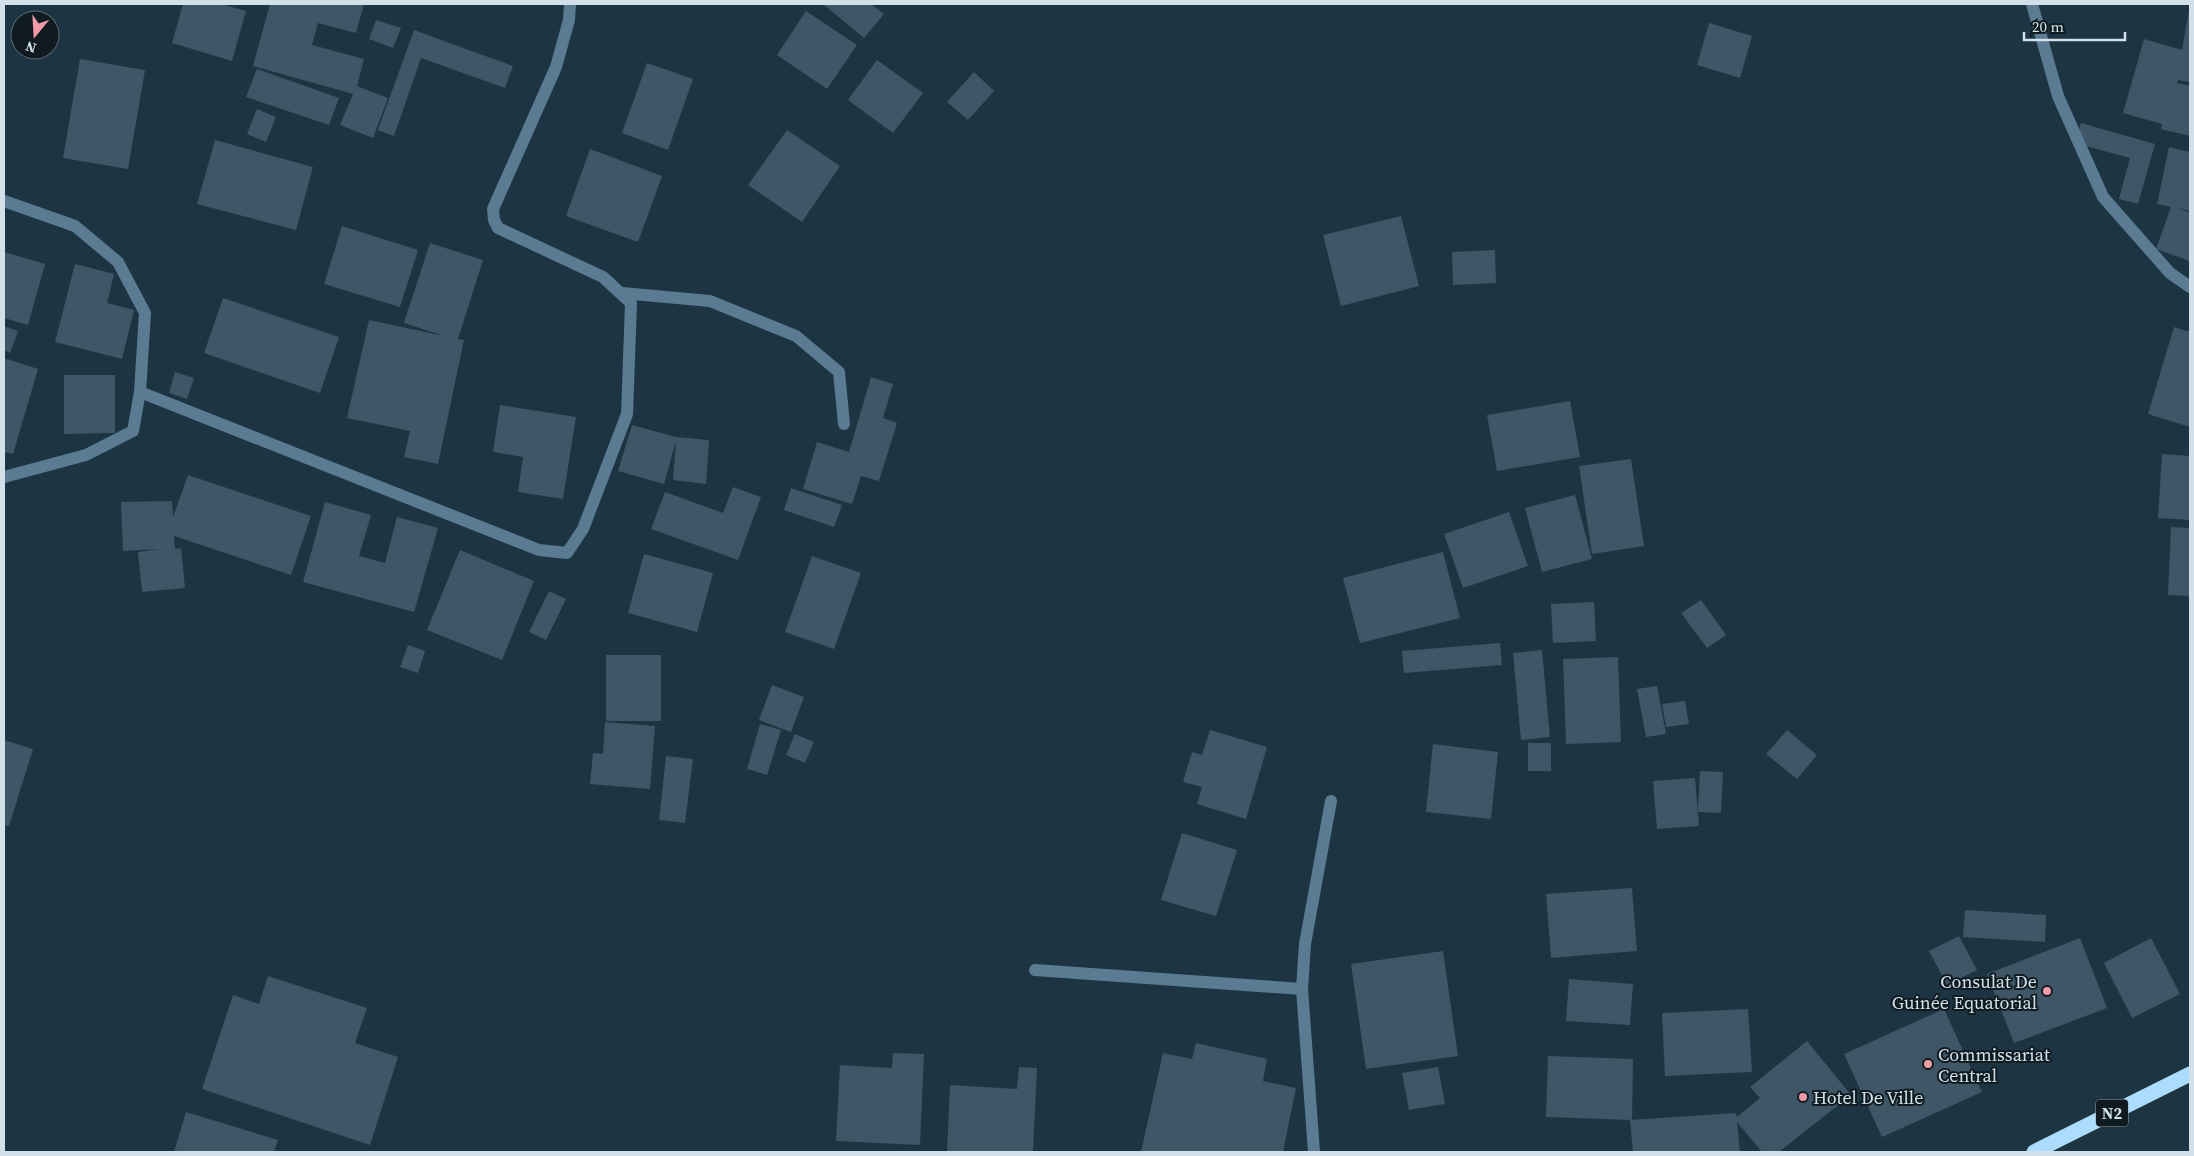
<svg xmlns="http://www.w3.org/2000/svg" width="2194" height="1156" font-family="'Source Serif 4',serif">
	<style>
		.building { fill: #3e5666 }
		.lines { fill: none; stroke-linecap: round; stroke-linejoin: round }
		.minor { stroke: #5a7b91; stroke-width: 12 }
		.highway { stroke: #acddfe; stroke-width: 15 }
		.poi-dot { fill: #f39aa8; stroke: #101b21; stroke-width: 2 }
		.labels { text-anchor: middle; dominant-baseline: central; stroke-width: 4; stroke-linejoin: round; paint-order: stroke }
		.shield { fill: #101b21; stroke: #98a5ae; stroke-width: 1 }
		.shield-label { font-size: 16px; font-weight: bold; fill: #d2e0ea }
		.poi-label { font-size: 18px; fill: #d2e0ea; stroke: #101b21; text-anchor: start }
	</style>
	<rect width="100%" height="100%" fill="#1d3443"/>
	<g class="building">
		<polygon points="183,4 221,4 246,11 232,61 172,43"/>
		<polygon points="270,4 364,4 356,33 318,23 312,45 364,59 357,86 388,98 373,138 340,125 353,94 253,66"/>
		<polygon points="823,4 871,4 884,14 864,38"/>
		<polygon points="806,11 857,45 827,89 777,55"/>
		<polygon points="2189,11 2190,82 2178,80 2177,83 2190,86 2190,136 2161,129 2162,124 2123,113 2144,39 2182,50"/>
		<polygon points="376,20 401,28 393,48 369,39"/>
		<polygon points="1709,23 1752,36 1740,78 1697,65"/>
		<polygon points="414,30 513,66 505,88 421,58 394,136 378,130"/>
		<polygon points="80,59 145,70 128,169 63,158"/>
		<polygon points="877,60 923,93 893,133 848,100"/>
		<polygon points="647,63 693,79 668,150 622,133"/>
		<polygon points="257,69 339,98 329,125 246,97"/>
		<polygon points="974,72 994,91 968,120 947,102"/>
		<polygon points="257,109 276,117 266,142 247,134"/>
		<polygon points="2081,123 2155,144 2138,204 2119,199 2130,158 2075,143"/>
		<polygon points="787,130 840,166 802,222 748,185"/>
		<polygon points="215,140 313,167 296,230 197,204"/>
		<polygon points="2169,147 2190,152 2190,211 2178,208 2190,213 2190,261 2156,249 2171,207 2157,204"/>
		<polygon points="590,149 662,176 638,242 566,216"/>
		<polygon points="1401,216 1419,286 1341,306 1323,235"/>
		<polygon points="342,226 418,250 400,307 324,284"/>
		<polygon points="430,243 483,260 458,339 464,340 438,464 404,457 410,431 347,418 369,320 444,336 404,323"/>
		<polygon points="1495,250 1496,283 1453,285 1452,252"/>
		<polygon points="4,252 45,264 28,325 4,318"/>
		<polygon points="75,264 114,274 107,303 134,310 122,359 55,342"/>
		<polygon points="223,298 339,337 320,393 204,353"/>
		<polygon points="4,326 18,331 10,353 4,350"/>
		<polygon points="2174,327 2190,332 2190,427 2148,414"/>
		<polygon points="4,358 38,369 13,454 4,452"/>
		<polygon points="175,372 194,378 187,399 169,393"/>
		<polygon points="64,375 115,375 115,433 64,434"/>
		<polygon points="871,377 893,384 883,418 897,423 879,481 861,476 852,504 803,489 817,442 849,452"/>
		<polygon points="1570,401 1580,457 1497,471 1487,415"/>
		<polygon points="500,405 576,417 563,499 518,492 523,457 493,452"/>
		<polygon points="632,425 676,437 709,440 706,484 673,480 676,441 664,484 618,471"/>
		<polygon points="2162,454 2190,456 2190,520 2158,518"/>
		<polygon points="1631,459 1644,546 1592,554 1579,466"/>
		<polygon points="188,475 311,516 291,575 174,536 175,549 181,548 185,588 142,592 138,552 159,549 123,551 121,502 172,501 173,517"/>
		<polygon points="733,487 761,497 738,560 651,529 665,492 723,513"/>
		<polygon points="791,488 842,505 834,527 784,510"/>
		<polygon points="1575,495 1592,559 1542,572 1525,508"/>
		<polygon points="325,502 371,515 359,556 385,563 397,517 438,528 414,612 303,582"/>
		<polygon points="1509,512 1528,566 1463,588 1444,534"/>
		<polygon points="2171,527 2190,528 2190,596 2168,595"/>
		<polygon points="460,550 534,581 502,660 427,630"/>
		<polygon points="1443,552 1460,618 1360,643 1343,578"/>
		<polygon points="644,554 713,573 697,632 628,613"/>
		<polygon points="812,556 861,573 834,649 785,632"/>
		<polygon points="549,591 566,599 546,640 529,632"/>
		<polygon points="1701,600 1726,635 1707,648 1681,613"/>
		<polygon points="1594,602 1596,641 1553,643 1551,604"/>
		<polygon points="1500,643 1502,665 1404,673 1402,651"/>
		<polygon points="408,645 425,651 418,673 400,667"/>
		<polygon points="1542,650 1550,737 1521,740 1513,653"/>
		<rect x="606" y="655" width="55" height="66"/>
		<polygon points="1618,657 1621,742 1566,744 1563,659"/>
		<polygon points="772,685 804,697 791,732 759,720"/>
		<polygon points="1657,686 1666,734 1646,737 1637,689"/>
		<polygon points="1685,701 1689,724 1666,727 1662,704"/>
		<polygon points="605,722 655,726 650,789 590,784 593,753 603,754"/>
		<polygon points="760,724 781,730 767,775 747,769"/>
		<polygon points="1210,730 1267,747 1246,819 1197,804 1202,787 1183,782 1192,752 1202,755"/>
		<polygon points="1787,730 1817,755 1797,779 1766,754"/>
		<polygon points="795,734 814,742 805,763 786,755"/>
		<polygon points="4,740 33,749 9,826 4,825"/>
		<rect x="1528" y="743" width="23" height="28"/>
		<polygon points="1433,744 1498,752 1491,819 1426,812"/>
		<polygon points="666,756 693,759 685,823 659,820"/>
		<polygon points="1700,771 1723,772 1721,813 1698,812"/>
		<polygon points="1695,778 1699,826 1657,829 1653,781"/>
		<polygon points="1182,833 1237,850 1216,916 1161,900"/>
		<polygon points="1632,888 1637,951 1551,958 1546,894"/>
		<polygon points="1965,910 2046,915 2045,942 1963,937"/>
		<polygon points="1959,936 1977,970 1947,985 1929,951"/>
		<polygon points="2080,938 2107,1008 2014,1043 1987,974"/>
		<polygon points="2151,938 2180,994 2132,1018 2104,963"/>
		<polygon points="1443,951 1458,1056 1366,1069 1351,964"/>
		<polygon points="268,976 367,1008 355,1043 398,1057 370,1145 202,1089 233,995 259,1004"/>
		<polygon points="1569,979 1633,984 1630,1025 1566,1021"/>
		<polygon points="1748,1009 1752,1072 1665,1076 1662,1013"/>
		<polygon points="1944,1009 1982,1092 1882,1137 1844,1054"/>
		<polygon points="1807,1041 1851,1095 1779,1152 1762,1152 1737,1122 1740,1152 1633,1152 1630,1120 1736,1113 1737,1117 1760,1098 1750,1087"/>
		<polygon points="1196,1043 1267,1059 1263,1081 1296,1088 1283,1152 1141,1152 1163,1053 1192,1059"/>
		<polygon points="893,1053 924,1054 920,1145 836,1141 840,1065 892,1068"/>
		<polygon points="1548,1056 1633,1059 1632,1120 1546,1117"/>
		<polygon points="1019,1067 1037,1068 1033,1152 947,1152 950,1085 1017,1089"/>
		<polygon points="1438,1067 1445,1104 1409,1110 1402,1073"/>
		<polygon points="186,1112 278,1140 274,1152 174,1152"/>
	</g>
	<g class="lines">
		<g class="minor">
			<polyline points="2032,4 2058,96 2103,197 2170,273 2190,287"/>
			<polyline points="4,201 75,226 118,262 145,313 140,392 133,431 86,455 4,477"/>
			<polyline points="622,293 710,301 796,336 839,372 844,424"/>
			<polyline points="140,392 539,550 567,553 583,529 627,414 631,303 603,277 498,228 494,220 493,209 556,67 569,20 570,4"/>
			<polyline points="1035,970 1302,989"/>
			<polyline points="1314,1152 1302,989 1305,944 1331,801"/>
		</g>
		<polyline class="highway" points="2034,1152 2190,1074"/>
	</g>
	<g class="poi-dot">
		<circle cx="2047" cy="991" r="5"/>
		<circle cx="1928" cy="1064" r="5"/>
		<circle cx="1803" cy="1097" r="5"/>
	</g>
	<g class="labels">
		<rect class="shield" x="2096" y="1099.5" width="32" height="27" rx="4"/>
		<g class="shield-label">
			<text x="2112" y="1113">N2</text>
		</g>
		<g class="poi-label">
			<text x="2037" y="981" text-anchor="end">Consulat De<tspan x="2037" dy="21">Guinée Equatorial</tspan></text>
			<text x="1938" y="1054">Commissariat<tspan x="1938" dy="21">Central</tspan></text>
			<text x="1813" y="1097">Hotel De Ville</text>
		</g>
	</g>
	<rect width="2194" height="1156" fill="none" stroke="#d2e0ea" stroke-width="10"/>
	<g transform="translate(35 35) rotate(198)"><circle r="24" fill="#101b21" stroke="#5e6a71"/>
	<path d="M0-4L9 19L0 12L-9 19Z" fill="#f39aa8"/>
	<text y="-8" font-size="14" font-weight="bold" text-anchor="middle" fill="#d2e0ea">N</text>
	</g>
	<path d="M2024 32v8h101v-8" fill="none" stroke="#d2e0ea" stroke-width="2.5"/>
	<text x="2032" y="32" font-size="15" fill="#d2e0ea" stroke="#101b21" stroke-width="4" paint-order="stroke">20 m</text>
</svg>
